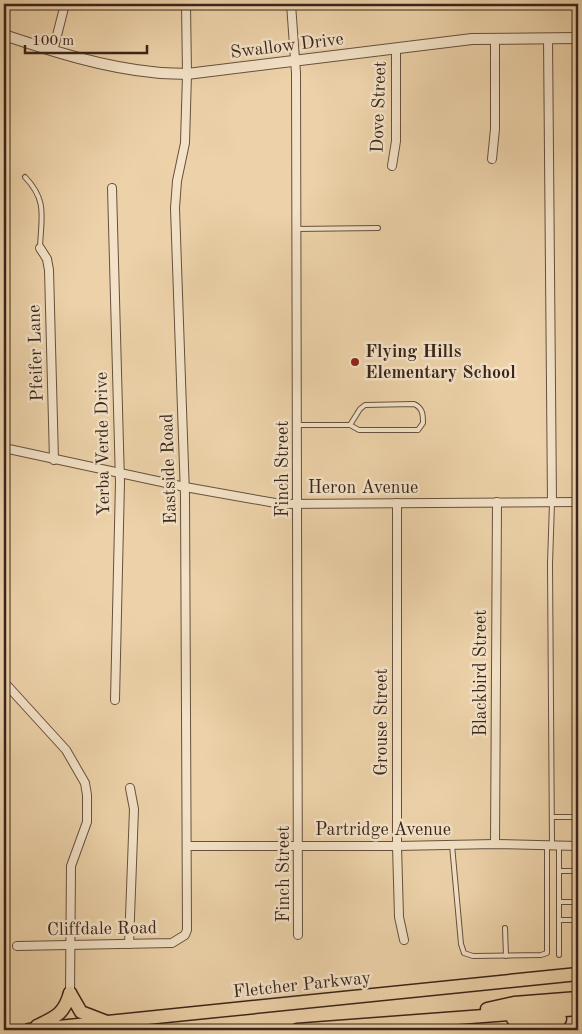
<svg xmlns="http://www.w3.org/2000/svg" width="582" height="1034" font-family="'Old Standard TT',serif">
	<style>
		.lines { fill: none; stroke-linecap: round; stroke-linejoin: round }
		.service-casing { stroke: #67503e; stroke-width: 6 }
		.minor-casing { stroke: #67503e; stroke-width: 10 }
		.tertiary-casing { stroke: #67503e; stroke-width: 12 }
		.primary-casing { stroke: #3a241b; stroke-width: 15 }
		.service { stroke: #f3e2c7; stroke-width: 4 }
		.minor { stroke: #f3e2c7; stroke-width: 8 }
		.tertiary { stroke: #f3e2c7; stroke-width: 10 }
		.primary { stroke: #edd2a9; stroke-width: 12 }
		.poi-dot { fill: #8f2418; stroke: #f3e2c7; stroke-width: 2 }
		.labels { text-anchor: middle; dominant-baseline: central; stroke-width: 5; stroke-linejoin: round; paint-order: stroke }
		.street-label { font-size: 18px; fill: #3a241b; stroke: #f3e2c7 }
		.poi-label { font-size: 18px; font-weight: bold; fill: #3a241b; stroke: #f3e2c7; text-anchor: start }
	</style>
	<rect width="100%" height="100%" fill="#edd2a9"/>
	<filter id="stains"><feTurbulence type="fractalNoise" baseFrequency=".004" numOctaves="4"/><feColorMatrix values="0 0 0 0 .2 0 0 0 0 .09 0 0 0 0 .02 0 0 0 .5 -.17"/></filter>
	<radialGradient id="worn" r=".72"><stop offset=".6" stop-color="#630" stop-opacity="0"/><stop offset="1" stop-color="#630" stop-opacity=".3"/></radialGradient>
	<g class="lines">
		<g class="service-casing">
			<g id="service">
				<path d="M 25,177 C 48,201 41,217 40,248"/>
				<polyline points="296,229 378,228"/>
				<path d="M 298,425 L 350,425 L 359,430 L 418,430 L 423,423 C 423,415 423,408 414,404 L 365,405 L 360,409 L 350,425"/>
				<polyline points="552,503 550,564 552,846"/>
				<polyline points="552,817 578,817"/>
				<polyline points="452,845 461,944 464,953 473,956 541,955 547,953 547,845"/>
				<polyline points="559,871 578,871"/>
				<polyline points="559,902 578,902"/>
				<polyline points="559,920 559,846"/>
				<polyline points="505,928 506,956"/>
				<polyline points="559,955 559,920 578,920"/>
			</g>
		</g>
		<g class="minor-casing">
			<g id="minor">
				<polyline points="291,4 296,73 298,935"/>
				<polyline points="548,38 552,502"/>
				<polyline points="53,51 65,4"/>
				<polyline points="492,159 495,129 495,39"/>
				<polyline points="392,166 396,141 396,50"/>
				<polyline points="112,188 120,482 115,700"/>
				<polyline points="40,248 47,259 49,270 54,460"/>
				<polyline points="4,448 185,487 281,504 578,502"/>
				<polyline points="397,503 397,846 399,917 404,940"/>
				<polyline points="4,682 66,750 85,783 87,795 87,822 71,866 70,993"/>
				<polyline points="495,844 497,502"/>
				<polyline points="187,846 397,846 495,844 578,846"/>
				<polyline points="129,944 134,809 130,788"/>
				<polyline points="17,946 172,943 185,935 187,930 185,495 175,208 177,181 185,143 187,74 186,4"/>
			</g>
		</g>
		<g class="tertiary-casing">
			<path id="tertiary" d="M 4,35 C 52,51 102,67 152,72 C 164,74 176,73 187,74 L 472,39 L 578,38"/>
		</g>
		<g class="primary-casing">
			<g id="primary">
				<polyline points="70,993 81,1012 107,1022"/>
				<polyline points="487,1009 514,1003 578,998"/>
				<polyline points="513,1019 530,1021 560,1019"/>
				<path d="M 37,1026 C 56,1017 64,1014 70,993"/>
				<polyline points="29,1030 578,974"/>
				<polyline points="297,1030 578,1009"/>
			</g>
		</g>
		<use href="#service" class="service"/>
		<use href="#minor" class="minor"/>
		<use href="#tertiary" class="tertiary"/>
		<use href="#primary" class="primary"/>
	</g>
	<circle class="poi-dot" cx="355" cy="362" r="5"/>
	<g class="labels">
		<g class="street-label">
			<text transform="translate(287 46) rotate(-7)">Swallow Drive</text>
			<text transform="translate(379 107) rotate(-88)">Dove Street</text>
			<text transform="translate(36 353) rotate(-92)">Pfeifer Lane</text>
			<text transform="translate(103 444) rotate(-91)">Yerba Verde Drive</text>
			<text transform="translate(169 469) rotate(-92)">Eastside Road</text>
			<text transform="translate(283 469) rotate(-90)">Finch Street</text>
			<text x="363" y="488">Heron Avenue</text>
			<text transform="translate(481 673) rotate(-90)">Blackbird Street</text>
			<text transform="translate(382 722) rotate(-90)">Grouse Street</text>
			<text x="383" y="830">Partridge Avenue</text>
			<text transform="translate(284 874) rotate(-90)">Finch Street</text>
			<text transform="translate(102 929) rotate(-1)">Cliffdale Road</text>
			<text transform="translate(302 985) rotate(-6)">Fletcher Parkway</text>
		</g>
		<g class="poi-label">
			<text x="365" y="352">Flying Hills<tspan x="365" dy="21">Elementary School</tspan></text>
		</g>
	</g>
	<rect width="582" height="1034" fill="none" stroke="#edd2a9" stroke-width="20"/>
	<rect x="5" y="5" width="572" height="1024" fill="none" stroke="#3a241b" stroke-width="2.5"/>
	<rect x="10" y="10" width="562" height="1014" fill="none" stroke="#3a241b"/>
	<path d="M25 45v8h122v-8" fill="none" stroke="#3a241b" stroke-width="2.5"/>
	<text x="32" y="45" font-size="15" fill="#3a241b" stroke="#f3e2c7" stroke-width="4" paint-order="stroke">100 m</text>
	<rect width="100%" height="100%" filter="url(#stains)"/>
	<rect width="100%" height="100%" fill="url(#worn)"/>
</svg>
